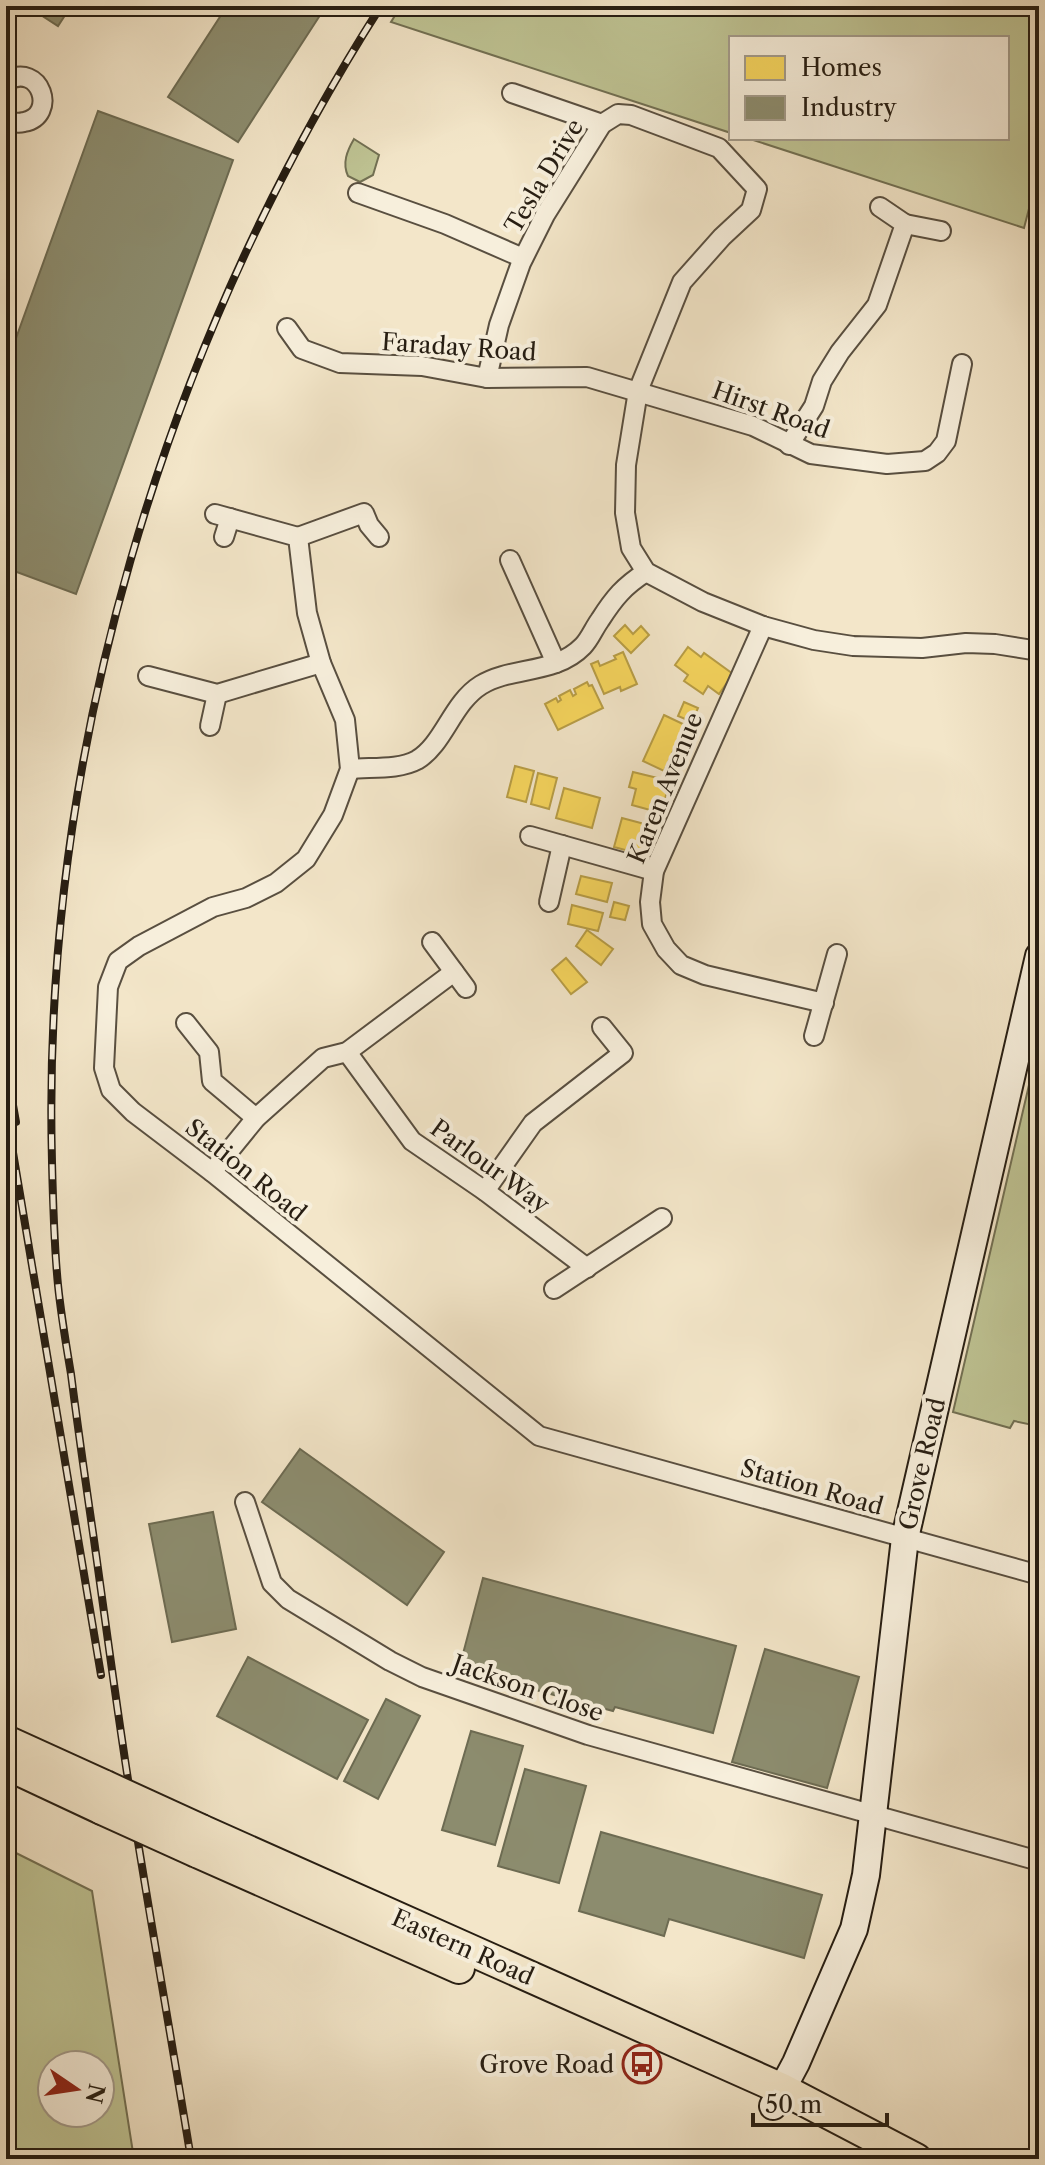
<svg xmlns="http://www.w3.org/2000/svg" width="1045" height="2165" font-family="'Libre Caslon Text',serif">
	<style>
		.green { fill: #bfc494; stroke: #727053; stroke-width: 2; fill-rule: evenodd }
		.homes { fill: #f6d55c; stroke: #b89e46; stroke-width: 2 }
		.industry { fill: #8c8c6e; stroke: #6d6b52; stroke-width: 2 }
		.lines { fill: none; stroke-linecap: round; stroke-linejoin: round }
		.street-casing { stroke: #594f40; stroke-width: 22 }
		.secondary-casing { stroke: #261d12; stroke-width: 30 }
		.primary-casing { stroke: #261d12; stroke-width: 34 }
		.street { stroke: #f7efdc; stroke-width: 18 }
		.secondary { stroke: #f7efdc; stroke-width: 26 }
		.primary { stroke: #f3e6c9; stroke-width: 30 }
		.rail-casing { stroke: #261d12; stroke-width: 8 }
		.rail { stroke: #f7efdc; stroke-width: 5; stroke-dasharray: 15; stroke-linecap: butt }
		.primary-bridge-casing { stroke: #261d12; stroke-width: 34; stroke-linecap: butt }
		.primary-bridge { stroke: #f3e6c9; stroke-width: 30 }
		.labels { text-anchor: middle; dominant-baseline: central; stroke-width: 8; stroke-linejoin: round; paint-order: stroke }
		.street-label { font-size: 24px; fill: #261d12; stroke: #f7efdc }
		.poi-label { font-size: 24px; fill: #261d12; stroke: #f7efdc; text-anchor: end }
	</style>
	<rect width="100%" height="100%" fill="#f3e6c9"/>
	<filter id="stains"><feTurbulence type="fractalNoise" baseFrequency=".0025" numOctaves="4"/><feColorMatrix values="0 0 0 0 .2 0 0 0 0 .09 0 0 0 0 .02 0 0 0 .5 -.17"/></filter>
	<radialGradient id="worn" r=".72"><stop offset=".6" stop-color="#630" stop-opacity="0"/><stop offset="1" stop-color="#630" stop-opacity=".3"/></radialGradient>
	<g class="green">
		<polygon points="401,6 1039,6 1039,170 1024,228 747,138 1007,138 1007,38 731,38 731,133 391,22"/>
		<path d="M 354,139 L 379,155 L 373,175 L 360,182 L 348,176 C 342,163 347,151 354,139 Z"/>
		<polygon points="1039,1042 1039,1431 1034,1430 1033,1425 1014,1421 1010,1428 953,1412"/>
		<path d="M 6,1848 L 92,1891 L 134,2159 L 6,2159 ZM 100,2065 L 100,2113 L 52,2113 L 52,2065 Z"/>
	</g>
	<g class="homes">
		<polygon points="625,625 633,634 641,626 649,635 631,653 614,636"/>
		<polygon points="688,647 701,657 704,653 733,674 719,694 708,686 703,694 684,681 688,675 675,665"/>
		<polygon points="623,652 637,684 621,691 620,687 604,694 591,664 598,661 600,666 616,659 614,656"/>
		<polygon points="587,682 589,686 592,685 603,708 558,730 545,704 556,698 558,702 561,700 559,696 570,690 573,696 576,694 574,689"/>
		<polygon points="684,702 698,708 692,722 678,716"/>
		<polygon points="664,715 685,725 664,771 643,761"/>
		<polygon points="515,766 534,771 526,802 507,797"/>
		<polygon points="633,772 670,781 661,813 632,805 636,789 629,787"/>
		<polygon points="538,773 557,778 549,809 531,804"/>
		<polygon points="564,788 600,798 592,828 556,818"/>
		<polygon points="622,818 652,826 644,855 614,847"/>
		<polygon points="581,876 612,883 607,902 576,894"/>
		<polygon points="614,902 629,906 625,920 610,917"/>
		<polygon points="572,905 603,913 598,931 568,924"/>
		<polygon points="587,930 613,949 601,965 576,946"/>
		<polygon points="566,958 587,982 571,994 552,970"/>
	</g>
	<g class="industry">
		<polygon points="27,6 71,6 58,26"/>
		<polygon points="227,6 326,6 238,142 168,97"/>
		<polygon points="98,111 233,160 76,594 6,568 6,366"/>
		<polygon points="300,1449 444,1552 407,1605 262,1502"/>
		<polygon points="213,1512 236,1629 172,1642 149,1524"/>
		<polygon points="483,1578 736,1646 713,1733 615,1707 613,1711 459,1669"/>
		<polygon points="765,1649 859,1677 827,1788 732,1762"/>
		<polygon points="248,1657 368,1720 337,1779 217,1716"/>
		<polygon points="386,1699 420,1716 378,1799 344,1781"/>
		<polygon points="471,1731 523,1746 495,1845 442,1830"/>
		<polygon points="525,1769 586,1786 559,1883 498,1866"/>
		<polygon points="601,1832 822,1895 804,1958 669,1919 664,1936 579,1911"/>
	</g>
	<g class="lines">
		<g class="street-casing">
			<g id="street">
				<path d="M 6,81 C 41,61 58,116 24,122 C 16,124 12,122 6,118"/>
				<polyline points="512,93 602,124"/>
				<polyline points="358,193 445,224 523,258"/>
				<polyline points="905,224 941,231"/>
				<polyline points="287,328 302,349 340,363 422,366 487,378 587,377 753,426 811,454 887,464 925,461 937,453 946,441 962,364"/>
				<polyline points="487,378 499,325 521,263 545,215 602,124 618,114 631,115 719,148 757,189 751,210 722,237 682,282 638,391 626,465 625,513 631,548 646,572 703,602 763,626 814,640 853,646 922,648 966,643 995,644 1039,651"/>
				<polyline points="789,445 814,406 822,381 840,352 877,305 905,224 880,207"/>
				<polyline points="215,514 298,537 307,613 321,663 345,720 350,769 333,815 306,859 276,883 246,898 213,907 139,946 118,961 108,987 104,1068 111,1090 133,1112 212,1172 539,1436 1039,1575"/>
				<polyline points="224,537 230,518"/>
				<polyline points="298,537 364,513 369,525 379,537"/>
				<polyline points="510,560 556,663"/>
				<polyline points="763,626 654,871 650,902 652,924 666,949 681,965 705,975 824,1003"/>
				<polyline points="148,676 217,694 321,663"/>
				<polyline points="210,726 217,694"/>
				<path d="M 350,769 C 371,767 399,770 417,760 C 444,744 452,703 481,685 C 512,666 555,675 583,646 C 590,639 594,628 600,620 C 614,598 624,586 646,572"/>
				<polyline points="530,836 654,871"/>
				<polyline points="549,902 562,845"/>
				<polyline points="432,942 466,988"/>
				<polyline points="186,1023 209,1052 212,1081 256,1118"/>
				<polyline points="814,1036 837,954"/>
				<polyline points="347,1052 412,1141 485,1191 587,1268"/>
				<polyline points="212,1172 256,1118 323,1058 347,1052 454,972"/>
				<polyline points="485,1191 533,1123 623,1053 602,1027"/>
				<polyline points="554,1289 662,1218"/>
				<polyline points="245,1502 272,1583 288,1599 390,1661 422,1677 588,1735 1039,1861"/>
			</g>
		</g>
		<g class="secondary-casing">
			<polyline id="secondary" points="773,2106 796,2063 854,1929 866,1875 905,1538 1039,956"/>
		</g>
		<g class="primary-casing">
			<g id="primary">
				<polyline points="6,1741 105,1786"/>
				<polyline points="6,1764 102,1809"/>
				<polyline points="201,1830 782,2089 916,2159"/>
				<polyline points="197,1852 459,1968"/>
			</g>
		</g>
		<use href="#street" class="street"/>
		<use href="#secondary" class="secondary"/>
		<use href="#primary" class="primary"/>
		<g class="rail-casing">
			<g id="rail">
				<polyline points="6,1066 16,1122"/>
				<polyline points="6,1111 101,1675"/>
				<path d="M 191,2159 C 170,2030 147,1902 127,1773 C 115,1695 105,1618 94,1540 C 86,1485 78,1429 71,1374 C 66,1344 61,1315 58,1285 C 54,1245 53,1203 52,1162 C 41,756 163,348 381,6"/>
			</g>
		</g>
		<use href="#rail" class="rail"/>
		<g class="primary-bridge-casing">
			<g id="primary-bridge">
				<polyline points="105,1786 201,1830"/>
				<polyline points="102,1809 197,1852"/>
			</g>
		</g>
		<use href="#primary-bridge" class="primary-bridge"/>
	</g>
	<defs>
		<g id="bus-ring" transform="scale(2)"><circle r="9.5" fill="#f7efdc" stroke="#8f2418" stroke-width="1.5"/><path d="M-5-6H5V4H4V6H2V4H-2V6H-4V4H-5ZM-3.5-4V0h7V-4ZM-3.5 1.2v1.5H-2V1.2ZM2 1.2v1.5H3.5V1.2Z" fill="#8f2418"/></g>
	</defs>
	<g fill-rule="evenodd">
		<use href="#bus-ring" x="642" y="2064"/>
	</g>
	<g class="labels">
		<g class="street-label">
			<text transform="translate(544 176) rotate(-59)">Tesla Drive</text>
			<text transform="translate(459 347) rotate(4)">Faraday Road</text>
			<text transform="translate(771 410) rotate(20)">Hirst Road</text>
			<text transform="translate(665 788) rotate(-68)">Karen Avenue</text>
			<text transform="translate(490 1166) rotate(36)">Parlour Way</text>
			<text transform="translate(246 1170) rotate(39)">Station Road</text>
			<text transform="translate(922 1464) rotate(-77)">Grove Road</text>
			<text transform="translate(812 1487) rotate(16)">Station Road</text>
			<text transform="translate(528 1688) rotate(19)">Jackson Close</text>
			<text transform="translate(463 1947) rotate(24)">Eastern Road</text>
		</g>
		<g class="poi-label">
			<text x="614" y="2064">Grove Road</text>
		</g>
	</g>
	<rect width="1045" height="2165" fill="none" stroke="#f3e6c9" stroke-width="32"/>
	<rect x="8" y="8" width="1029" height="2149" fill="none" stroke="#261d12" stroke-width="4"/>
	<rect x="16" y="16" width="1013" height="2133" fill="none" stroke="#261d12" stroke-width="2"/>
	<rect x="729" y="36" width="280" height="104" fill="#f7efdc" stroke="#a39b8b" stroke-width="2"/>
	<rect x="745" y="56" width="40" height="24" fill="#f6d55c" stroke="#a39b8b" stroke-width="2"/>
	<text x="801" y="76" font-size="24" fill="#261d12">Homes</text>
	<rect x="745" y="96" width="40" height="24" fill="#8c8c6e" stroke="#a39b8b" stroke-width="2"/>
	<text x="801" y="116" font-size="24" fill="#261d12">Industry</text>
	<g transform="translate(76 2089) rotate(103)"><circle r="38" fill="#f7efdc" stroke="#a39b8b" stroke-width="2"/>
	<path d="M0-6L14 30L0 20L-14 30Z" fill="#8f2418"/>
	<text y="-12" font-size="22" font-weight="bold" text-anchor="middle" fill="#261d12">N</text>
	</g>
	<path d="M753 2113v12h134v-12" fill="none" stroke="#261d12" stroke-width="4"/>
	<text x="765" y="2113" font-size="24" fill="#261d12" stroke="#f7efdc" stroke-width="6" paint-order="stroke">50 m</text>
	<rect width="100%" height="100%" filter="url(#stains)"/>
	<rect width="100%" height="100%" fill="url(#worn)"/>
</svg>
